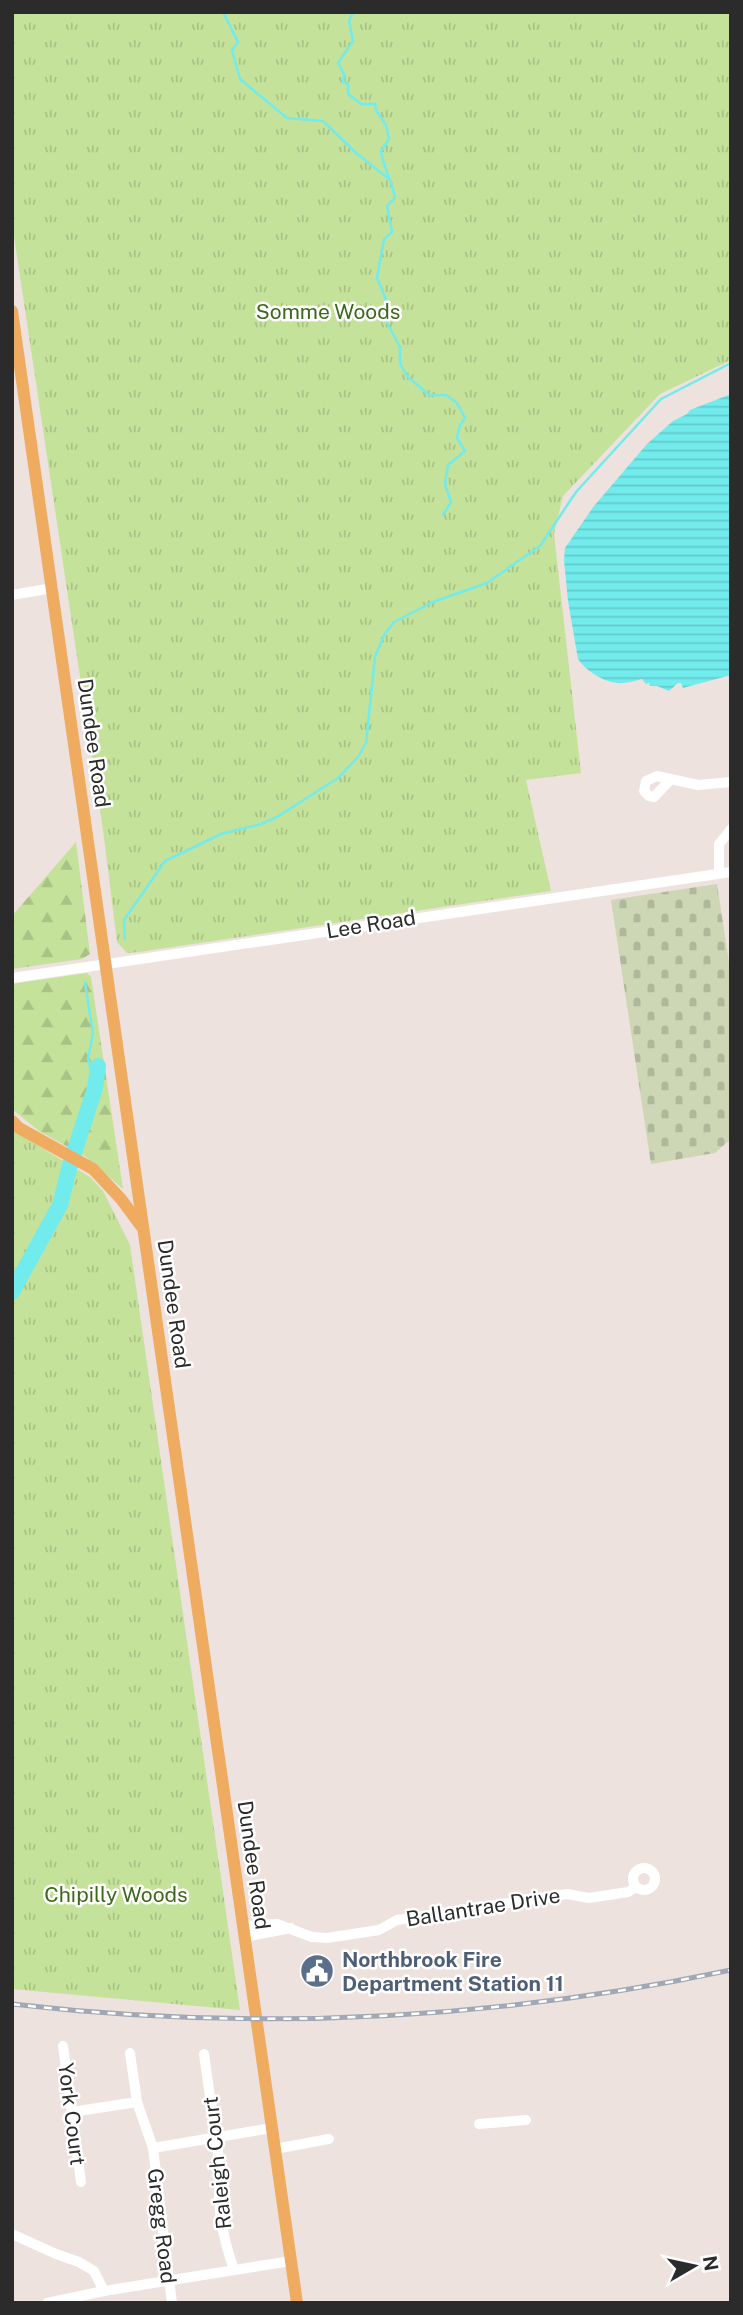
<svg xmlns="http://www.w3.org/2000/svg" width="743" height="2315" font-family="'Public Sans',sans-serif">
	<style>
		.forest { fill: url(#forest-firs) }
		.cemetery { fill: url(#cemetery-stones) }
		.park { fill: url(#park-tufts) }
		.water { fill: url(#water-rules) }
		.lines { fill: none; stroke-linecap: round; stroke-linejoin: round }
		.stream { stroke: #72ebed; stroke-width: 2.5 }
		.river { stroke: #72ebed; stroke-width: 16 }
		.minor { stroke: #fff; stroke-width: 10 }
		.major { stroke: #efab60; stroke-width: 12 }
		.rail-casing { stroke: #a0a8b5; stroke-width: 5 }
		.rail { stroke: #fff; stroke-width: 2.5; stroke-dasharray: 8; stroke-linecap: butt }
		.labels { text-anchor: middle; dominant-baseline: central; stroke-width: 5; stroke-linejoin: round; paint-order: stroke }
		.park-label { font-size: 21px; fill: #3e681b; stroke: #fff }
		.street-label { font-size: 21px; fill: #2b2b2b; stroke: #fff }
		.service-label { font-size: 21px; font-weight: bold; fill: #4e5e75; stroke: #fff; text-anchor: start }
	</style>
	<defs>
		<pattern id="forest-firs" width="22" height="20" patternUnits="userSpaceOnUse" patternTransform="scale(1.75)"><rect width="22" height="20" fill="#c5e29a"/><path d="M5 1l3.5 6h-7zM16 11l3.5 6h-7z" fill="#a9c285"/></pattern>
		<pattern id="cemetery-stones" width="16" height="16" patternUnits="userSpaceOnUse" patternTransform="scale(1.75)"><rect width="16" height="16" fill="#cdd6b5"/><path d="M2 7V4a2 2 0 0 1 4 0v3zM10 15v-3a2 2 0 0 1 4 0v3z" fill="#b0b89c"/></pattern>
		<pattern id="park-tufts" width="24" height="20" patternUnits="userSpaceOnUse" patternTransform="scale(1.75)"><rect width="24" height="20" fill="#c5e29a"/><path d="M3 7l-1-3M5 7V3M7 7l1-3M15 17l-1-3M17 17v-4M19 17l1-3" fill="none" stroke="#a9c285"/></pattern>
		<pattern id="water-rules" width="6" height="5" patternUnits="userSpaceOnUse" patternTransform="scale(1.75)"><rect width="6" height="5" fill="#72ebed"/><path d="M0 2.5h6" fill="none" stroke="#63cacb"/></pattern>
	</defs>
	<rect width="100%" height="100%" fill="#ede2dd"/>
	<g class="forest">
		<polygon points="76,842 90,954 82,959 12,969 12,916"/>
		<polygon points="87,973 91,977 123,1189 86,1157 39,1131 12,1109 12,984"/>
	</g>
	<polygon class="cemetery" points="717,884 731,976 731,1139 715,1153 651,1164 611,900"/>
	<g class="park">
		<polygon points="12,12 731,12 731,360 660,394 563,496 554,534 581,773 526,780 551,891 139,952 127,953 117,942 103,830 12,223"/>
		<polygon points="12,1130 90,1177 103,1191 130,1245 240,2010 12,1989"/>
	</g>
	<path class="water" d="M 731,394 L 731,675 L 683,688 L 681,683 L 678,683 L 669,691 L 657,686 L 650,686 L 649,683 L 646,684 L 642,679 C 634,681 625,684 618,683 C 604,682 586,671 578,659 L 568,601 L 564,560 L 565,548 L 594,506 L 647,444 L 673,421 L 687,414 L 690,410 Z"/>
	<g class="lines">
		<g class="stream">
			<polyline points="223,12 238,42 232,50 240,79 287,118 323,121 355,152 389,179"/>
			<path d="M 353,12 L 349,21 L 353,41 L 338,63 L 344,74 L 343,82 L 348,84 L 348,94 L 361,104 L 375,104 L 376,110 L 386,125 L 389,139 L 381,151 C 383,167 392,181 395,198 L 387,206 L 392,232 L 384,239 L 377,278 L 387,302 L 383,315 L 400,347 L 400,363 L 407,376 L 429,395 L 446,395 L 457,403 L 465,418 L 460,425 L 457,438 L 465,451 L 448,465 L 445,484 L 451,502 L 443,515"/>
			<polyline points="125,939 124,920 165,861 221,834 261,824 277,817 338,778 358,757 366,743 375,657 384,635 394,622 433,602 487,583 540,546 576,492 661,399 731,363"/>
			<polyline points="85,983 93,1033 88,1059 95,1088"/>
		</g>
		<polyline class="river" points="12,1292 60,1205 70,1165 95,1088 98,1066"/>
		<g class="minor">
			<polyline points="12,595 53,588"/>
			<polyline points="671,779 654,797 649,796 644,791 646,781 657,776 698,785 731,782"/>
			<polyline points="719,872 719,844 731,829"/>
			<polyline points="12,978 731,872"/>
			<circle cx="644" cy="1879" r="11"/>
			<polyline points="243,1926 277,1924 312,1937 327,1938 379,1930 397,1920 567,1894 589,1898 628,1892 636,1887"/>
			<polyline points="245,1937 291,1928"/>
			<polyline points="63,2046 81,2182"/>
			<polyline points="130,2053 137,2102 153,2148 172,2303"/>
			<path d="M 204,2054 L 221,2174 C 215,2205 224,2241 234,2270"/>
			<polyline points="72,2112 137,2102"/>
			<polyline points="479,2124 526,2120"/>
			<polyline points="153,2148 272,2128"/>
			<polyline points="275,2149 329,2139"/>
			<polyline points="12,2234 56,2254 79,2262 94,2271 104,2291"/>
			<polyline points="47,2303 104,2291 291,2261"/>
		</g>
		<g class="major">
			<polyline points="12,311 297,2303"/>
			<polyline points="12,1121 19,1128 93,1169 121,1199 141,1226"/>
		</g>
		<g class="rail-casing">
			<path id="rail" d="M 12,2004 C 253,2032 494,2020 731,1970"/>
		</g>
		<use href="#rail" class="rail"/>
	</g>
	<defs>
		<g id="civic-disc" transform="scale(1.75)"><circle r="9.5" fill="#5c6f8a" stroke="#fff"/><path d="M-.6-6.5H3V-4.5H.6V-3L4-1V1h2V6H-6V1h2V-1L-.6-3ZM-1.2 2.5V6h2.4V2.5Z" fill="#fff"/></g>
	</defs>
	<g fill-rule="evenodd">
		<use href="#civic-disc" x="317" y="1971"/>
	</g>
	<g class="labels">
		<g class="park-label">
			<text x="328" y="311">Somme Woods</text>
			<text x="116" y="1894">Chipilly Woods</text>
		</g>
		<g class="street-label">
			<text transform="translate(94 743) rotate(82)">Dundee Road</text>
			<text transform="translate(371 924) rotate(-9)">Lee Road</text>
			<text transform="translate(174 1304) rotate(82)">Dundee Road</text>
			<text transform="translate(254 1865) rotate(82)">Dundee Road</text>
			<text transform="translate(483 1907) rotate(-9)">Ballantrae Drive</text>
			<text transform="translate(72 2114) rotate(83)">York Court</text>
			<text transform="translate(217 2163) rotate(-96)">Raleigh Court</text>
			<text transform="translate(162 2226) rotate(83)">Gregg Road</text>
		</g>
		<g class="service-label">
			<text x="342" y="1959">Northbrook Fire<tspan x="342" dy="24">Department Station 11</tspan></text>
		</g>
	</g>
	<rect width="743" height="2315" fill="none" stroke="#2b2b2b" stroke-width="28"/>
	<g transform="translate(694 2266) rotate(81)" stroke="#ffffff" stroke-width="5" paint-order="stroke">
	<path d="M0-5L12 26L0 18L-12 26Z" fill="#2b2b2b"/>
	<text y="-10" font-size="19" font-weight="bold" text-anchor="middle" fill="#2b2b2b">N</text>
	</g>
</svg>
